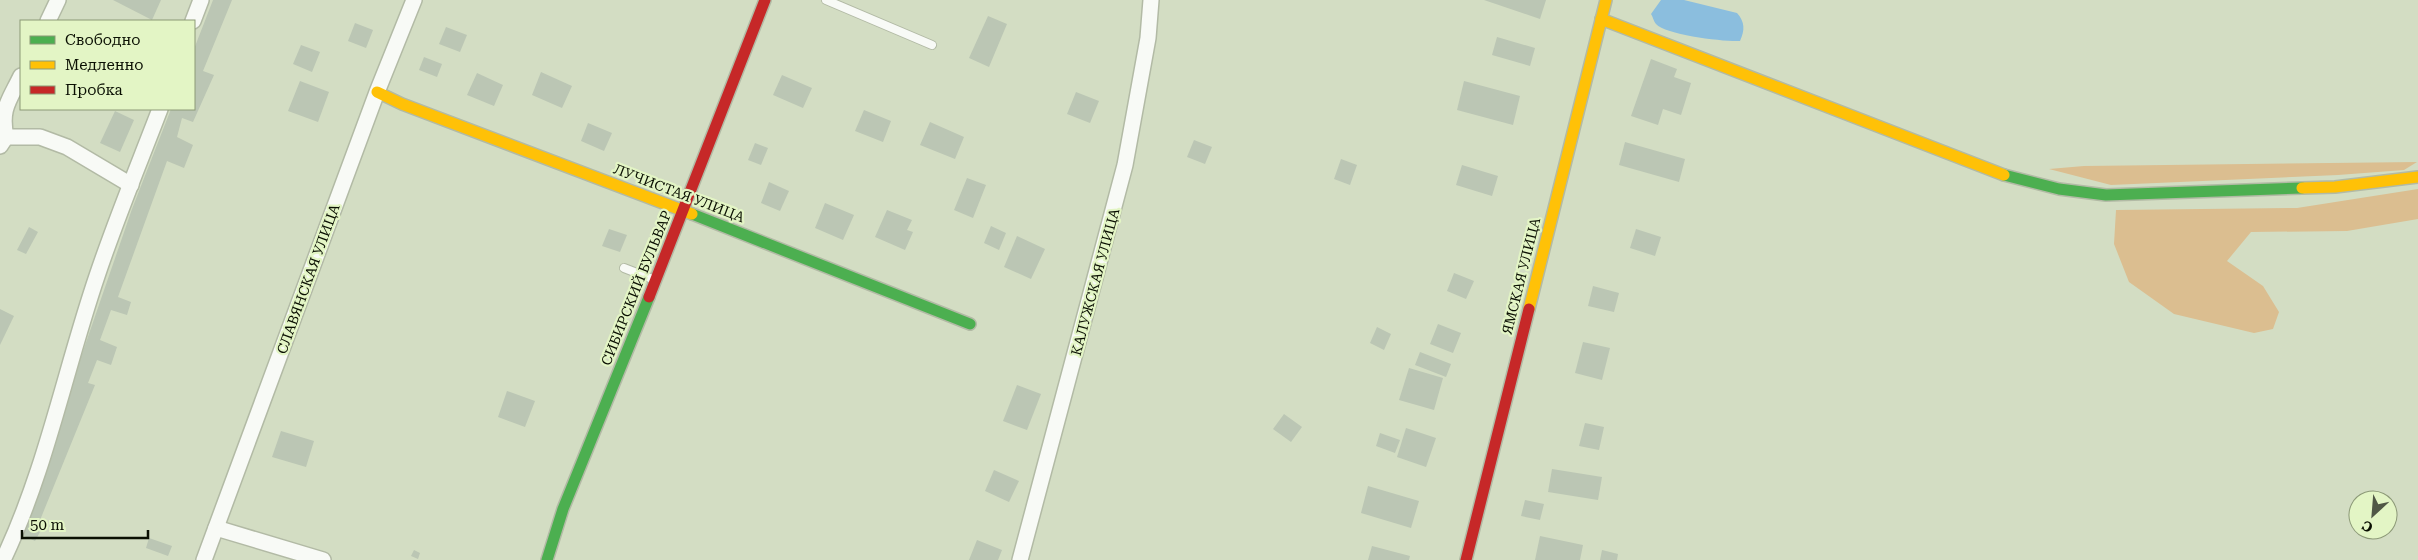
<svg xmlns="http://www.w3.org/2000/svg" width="2418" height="560" font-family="'Roboto Serif',serif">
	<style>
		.forest { fill: #dbbe90 }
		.water { fill: #8bbede }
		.building { fill: #bbc6b4 }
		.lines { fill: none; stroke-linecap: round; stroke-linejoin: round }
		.lane-casing { stroke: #b2baa5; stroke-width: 10 }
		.street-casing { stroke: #b2baa5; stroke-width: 18 }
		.fast-casing { stroke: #b2baa5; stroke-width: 14 }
		.slow-casing { stroke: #b2baa5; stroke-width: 14 }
		.jam-casing { stroke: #b2baa5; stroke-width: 14 }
		.lane { stroke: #f8faf6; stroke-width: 8 }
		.street { stroke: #f8faf6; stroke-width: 15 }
		.fast { stroke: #4caf50; stroke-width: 11 }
		.slow { stroke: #ffc107; stroke-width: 11 }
		.jam { stroke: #c62828; stroke-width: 11 }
		.labels { text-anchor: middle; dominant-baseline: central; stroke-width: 4.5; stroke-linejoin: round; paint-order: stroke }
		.street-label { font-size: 14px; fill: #0a0f02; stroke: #e3f5c5 }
	</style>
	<rect width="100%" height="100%" fill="#d3ddc3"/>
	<g class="forest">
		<polygon points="2417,162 2404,170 2338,175 2111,185 2049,169 2084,166"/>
		<polygon points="2418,189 2418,219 2347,231 2251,232 2227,261 2263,286 2279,312 2273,329 2254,333 2174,314 2129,282 2114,244 2116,210 2297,208"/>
	</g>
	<path class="water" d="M 1661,0 L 1684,0 L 1737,13 C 1745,22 1745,30 1740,41 C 1725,42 1666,35 1656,24 C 1654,22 1653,17 1651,14 Z"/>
	<g class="building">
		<polygon points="113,0 161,0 152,20"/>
		<polygon points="213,0 232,0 203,71 214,75 193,122 182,118 177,137 193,145 184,168 167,161 118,297 131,302 127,315 111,310 100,340 117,347 111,365 97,360 88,383 95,385 36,530 40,532 35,541 20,534 132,209 171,109 194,109 194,49"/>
		<polygon points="1484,0 1546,0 1540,19"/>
		<polygon points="988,16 1007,24 989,67 969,58"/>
		<polygon points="355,23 373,30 366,48 348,41"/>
		<polygon points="446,27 467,35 460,52 439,44"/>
		<polygon points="1497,37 1535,48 1530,66 1492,55"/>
		<polygon points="301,45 320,52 312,72 293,64"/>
		<polygon points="424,57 442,64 437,77 419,70"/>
		<polygon points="1651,59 1677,69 1674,77 1691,83 1681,115 1663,109 1658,125 1631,116"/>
		<polygon points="541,72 572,86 562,108 532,95"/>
		<polygon points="477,73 503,85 494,106 467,95"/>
		<polygon points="782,75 812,88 803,108 773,95"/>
		<polygon points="300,81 329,92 318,122 288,111"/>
		<polygon points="1464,81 1520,96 1513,125 1457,110"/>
		<polygon points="1076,92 1099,101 1090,123 1067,114"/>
		<polygon points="864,110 891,121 883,142 855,131"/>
		<polygon points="115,111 134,120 120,152 100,143"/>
		<polygon points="930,122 964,137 955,159 920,145"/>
		<polygon points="588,123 612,133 604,151 581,141"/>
		<polygon points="1194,140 1212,147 1205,164 1187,157"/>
		<polygon points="1625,142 1685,159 1679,182 1619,165"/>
		<polygon points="755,143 768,148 761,165 748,160"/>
		<polygon points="1341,159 1357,165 1350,185 1334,179"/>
		<polygon points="1462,165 1498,176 1492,196 1456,185"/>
		<polygon points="967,178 986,185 973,218 954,210"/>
		<polygon points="769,182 789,191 780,211 761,203"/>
		<polygon points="825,203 854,215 843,240 815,228"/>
		<polygon points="887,210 912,220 907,230 913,232 905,250 875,237"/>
		<polygon points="991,226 1006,233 999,250 984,243"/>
		<polygon points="29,227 38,232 26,254 17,250"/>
		<polygon points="609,229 627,235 620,252 602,246"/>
		<polygon points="1636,229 1661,237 1655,256 1630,248"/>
		<polygon points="1017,236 1045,249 1031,279 1004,267"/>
		<polygon points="1454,273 1474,281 1466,299 1447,291"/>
		<polygon points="1593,286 1619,293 1614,312 1588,306"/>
		<polygon points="0,309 14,316 0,345"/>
		<polygon points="1438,324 1461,333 1453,353 1430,344"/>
		<polygon points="1377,327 1391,334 1384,350 1370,343"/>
		<polygon points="1583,342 1610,348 1602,380 1575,373"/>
		<polygon points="1420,352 1451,364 1446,377 1415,365"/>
		<polygon points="1409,368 1443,378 1434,410 1399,400"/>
		<polygon points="1017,385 1041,394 1027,430 1003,421"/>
		<polygon points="507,391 535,401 525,427 498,417"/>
		<polygon points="1284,414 1302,427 1291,442 1273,429"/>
		<polygon points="1585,423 1604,427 1599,450 1579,446"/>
		<polygon points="1406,428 1436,438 1426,467 1397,457"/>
		<polygon points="281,431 314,441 306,467 272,457"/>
		<polygon points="1380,433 1400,440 1395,453 1376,446"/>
		<polygon points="1552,469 1602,477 1598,500 1548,492"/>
		<polygon points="994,470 1019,481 1009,502 985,491"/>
		<polygon points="1368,486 1419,501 1411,528 1361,513"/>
		<polygon points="1525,500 1544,504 1540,520 1521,516"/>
		<polygon points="1540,536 1583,545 1580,560 1535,560"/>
		<polygon points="149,538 172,546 168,556 146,548"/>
		<polygon points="977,540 1002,550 998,560 969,560"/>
		<polygon points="1372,546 1410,556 1409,560 1368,560"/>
		<polygon points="414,550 420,553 418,559 411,556"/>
		<polygon points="1602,550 1618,554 1617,560 1600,560"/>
	</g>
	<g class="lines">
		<g class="lane-casing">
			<g id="lane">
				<polyline points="826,0 932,45"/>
				<polyline points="624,268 655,280"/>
			</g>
		</g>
		<g class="street-casing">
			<g id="street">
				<polyline points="48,21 58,0"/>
				<polyline points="193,21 201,0"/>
				<polyline points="6,137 40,137 67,147 131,185"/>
				<path d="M 0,146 L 6,137 C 0,109 9,101 21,76"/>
				<polyline points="216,528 323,560"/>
				<path d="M 3,560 C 46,470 65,370 97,276 C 116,219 139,164 160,109"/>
				<polyline points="204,560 377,92 414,0"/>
				<polyline points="1020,560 1125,165 1148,38 1151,0"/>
			</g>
		</g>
		<g class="fast-casing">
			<g id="fast">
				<polyline points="2004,175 2059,189 2106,195 2302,188"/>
				<polyline points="692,214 970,324"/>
				<polyline points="547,560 563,509 649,297"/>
			</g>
		</g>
		<g class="slow-casing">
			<g id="slow">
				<polyline points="1601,19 2004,175"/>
				<polyline points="377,92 402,104 692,214"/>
				<polyline points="2302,188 2335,187 2418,177"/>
				<polyline points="1529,309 1606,0"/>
			</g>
		</g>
		<g class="jam-casing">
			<g id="jam">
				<polyline points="649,297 765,0"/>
				<polyline points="1466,560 1529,309"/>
			</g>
		</g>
		<use href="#lane" class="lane"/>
		<use href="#street" class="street"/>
		<use href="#fast" class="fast"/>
		<use href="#slow" class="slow"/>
		<use href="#jam" class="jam"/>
	</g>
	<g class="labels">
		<g class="street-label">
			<text transform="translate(679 193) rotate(21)">ЛУЧИСТАЯ УЛИЦА</text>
			<text transform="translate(1521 276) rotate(-76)">ЯМСКАЯ УЛИЦА</text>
			<text transform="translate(308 279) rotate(-70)">СЛАВЯНСКАЯ УЛИЦА</text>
			<text transform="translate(1095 282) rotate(-75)">КАЛУЖСКАЯ УЛИЦА</text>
			<text transform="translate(636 288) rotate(-68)">СИБИРСКИЙ БУЛЬВАР</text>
		</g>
	</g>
	<rect x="20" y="20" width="175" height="90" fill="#e3f5c5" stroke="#8c9977"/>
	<rect x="30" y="36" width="25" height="8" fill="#4caf50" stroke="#8c9977"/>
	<text x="65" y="45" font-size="15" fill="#0a0f02">Свободно</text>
	<rect x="30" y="61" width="25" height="8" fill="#ffc107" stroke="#8c9977"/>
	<text x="65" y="70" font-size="15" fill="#0a0f02">Медленно</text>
	<rect x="30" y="86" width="25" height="8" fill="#c62828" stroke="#8c9977"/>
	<text x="65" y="95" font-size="15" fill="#0a0f02">Пробка</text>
	<g transform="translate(2373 515) rotate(206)"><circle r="24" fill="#e3f5c5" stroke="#8c9977"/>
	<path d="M0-4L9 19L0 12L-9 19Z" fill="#505746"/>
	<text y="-8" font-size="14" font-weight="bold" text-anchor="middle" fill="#0a0f02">С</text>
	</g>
	<path d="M22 530v8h126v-8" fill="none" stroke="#0a0f02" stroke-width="2.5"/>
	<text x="30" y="530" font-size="15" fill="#0a0f02" stroke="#e3f5c5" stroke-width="4" paint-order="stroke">50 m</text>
</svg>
